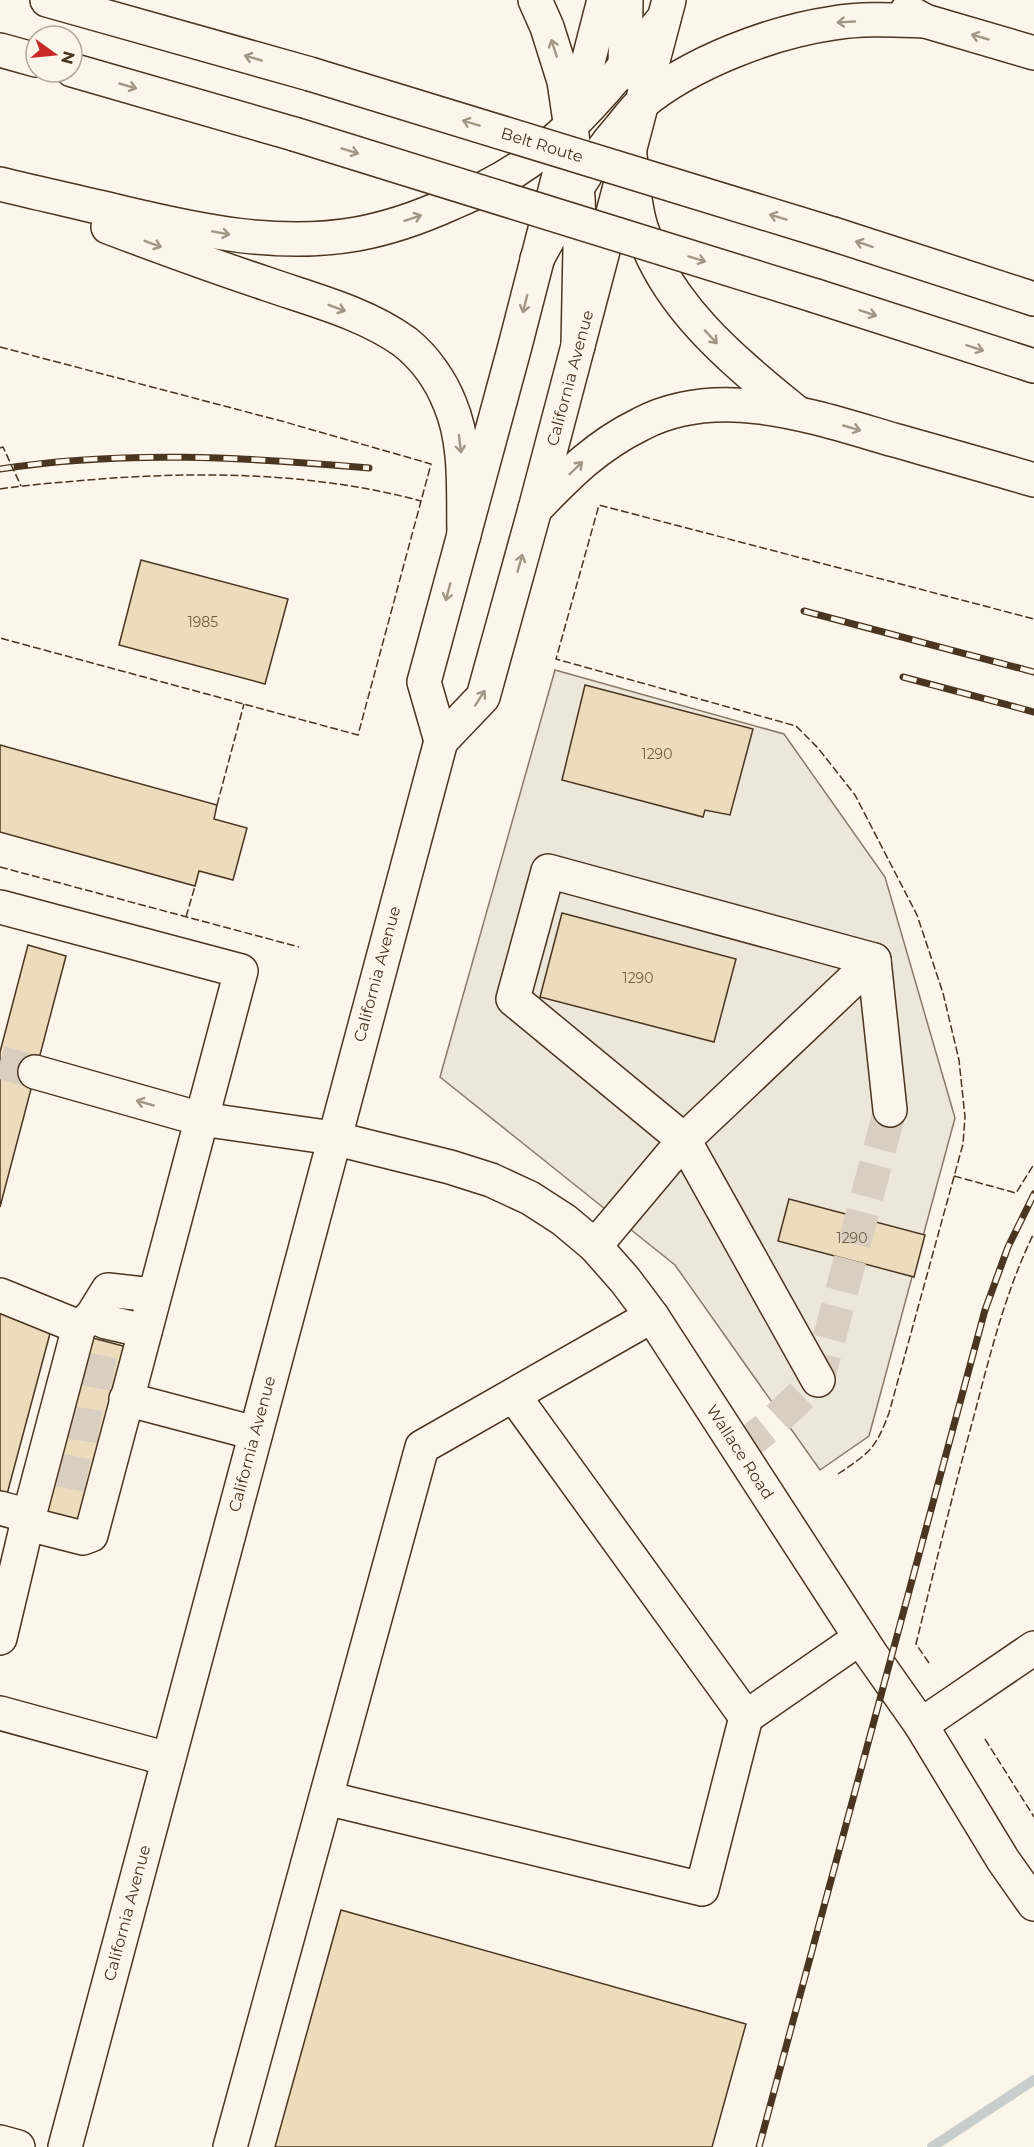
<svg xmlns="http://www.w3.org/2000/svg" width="1034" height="2147" font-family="Montserrat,sans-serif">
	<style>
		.parking { fill: #ede7d9; stroke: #887966; stroke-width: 1.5 }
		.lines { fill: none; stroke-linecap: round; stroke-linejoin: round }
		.stream { stroke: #c9cecd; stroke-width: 10 }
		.building { fill: #ecdcbc; stroke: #4a3520; stroke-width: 1.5 }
		.minor-tunnel { stroke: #d8cfc1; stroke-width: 33; stroke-dasharray: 33 16; stroke-linecap: butt }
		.minor-casing { stroke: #4a3520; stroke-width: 36 }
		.major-casing { stroke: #4a3520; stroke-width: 36 }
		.highway-casing { stroke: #4a3520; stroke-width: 36 }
		.minor { stroke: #fbf6e9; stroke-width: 33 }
		.major { stroke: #fbf6e9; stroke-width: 33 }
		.highway { stroke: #fbf6e9; stroke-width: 33 }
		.rail-casing { stroke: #4a3520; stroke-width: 7 }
		.rail { stroke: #fbf6e9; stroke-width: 4.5; stroke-dasharray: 14; stroke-linecap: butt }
		.highway-bridge-casing { stroke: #4a3520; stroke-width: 36; stroke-linecap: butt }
		.highway-bridge { stroke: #fbf6e9; stroke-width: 33 }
		.fence { stroke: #4a3520; stroke-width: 1.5; stroke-dasharray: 8 3; stroke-linecap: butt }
		.oneway { stroke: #a29684 }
		.labels { text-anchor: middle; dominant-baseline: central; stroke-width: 4.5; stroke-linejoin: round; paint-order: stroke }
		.number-label { font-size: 14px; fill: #725f47 }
		.street-label { font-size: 16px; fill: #4a3520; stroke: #fbf6e9 }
	</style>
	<rect width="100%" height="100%" fill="#fbf6e9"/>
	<polygon class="parking" points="555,670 784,734 885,877 955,1118 869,1436 820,1470 675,1265 440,1077"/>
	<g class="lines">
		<polyline class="stream" points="932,2147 1034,2080"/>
	</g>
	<g class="building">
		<polygon points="141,560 288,599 265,684 119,645"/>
		<polygon points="585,685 753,729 730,815 705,810 703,817 562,780"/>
		<polygon points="0,745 217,805 214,819 247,828 233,880 199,871 195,886 0,832"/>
		<polygon points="562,913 736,959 714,1042 540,997"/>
		<polygon points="28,945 66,956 0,1207 0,1052"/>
		<polygon points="789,1199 925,1235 914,1277 778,1241"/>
		<polygon points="0,1312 52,1326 6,1498 0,1496"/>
		<polygon points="89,1337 127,1347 81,1528 43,1519"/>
		<polygon points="341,1910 746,2024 712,2147 275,2147"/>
	</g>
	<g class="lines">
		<g class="minor-tunnel">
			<polyline points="0,1062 35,1072"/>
			<polyline points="81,1368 120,1376"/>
			<polyline points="67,1422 106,1428"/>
			<polyline points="740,1449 768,1427 818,1380 890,1110"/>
			<polyline points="55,1469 94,1477"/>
		</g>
		<g class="minor-casing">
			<g id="minor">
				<polyline points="0,907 241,971 91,1535 83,1538 36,1526 29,1516 0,1638"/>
				<polyline points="35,1072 201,1119 333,1138 450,1167 491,1180 530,1198 564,1220 595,1246 625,1280 652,1316 871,1654 921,1725 1003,1860 1034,1904"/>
				<polyline points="595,1246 684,1140 513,999 548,871 874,960 890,1110"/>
				<polyline points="0,1295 79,1327"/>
				<polyline points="92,1316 108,1290 153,1295"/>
				<polyline points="818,1380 684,1140 874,960"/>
				<polyline points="514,1396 746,1717 860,1638"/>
				<polyline points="126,1399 255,1433"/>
				<polyline points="0,1508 29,1516 79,1327 92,1316 106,1322 145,1331"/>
				<polyline points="0,1713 168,1759"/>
				<polyline points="921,1725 1034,1648"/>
				<polyline points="326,1798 702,1889 746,1717"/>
				<polyline points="0,2142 18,2147"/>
				<polyline points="230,2147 422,1447 652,1316"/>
			</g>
		</g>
		<g class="major-casing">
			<g id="major">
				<polyline points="441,741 424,682 515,346 604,0"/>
				<polyline points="65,2147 441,741 483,697 535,509 669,0"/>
			</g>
		</g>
		<g class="highway-casing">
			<g id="highway">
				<polyline points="47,0 310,74"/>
				<polyline points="535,0 547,27 564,81 573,142"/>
				<polyline points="907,11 925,21 1034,53"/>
				<polyline points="0,50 36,60"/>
				<polyline points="72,70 294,134"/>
				<polyline points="625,73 626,0"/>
				<path d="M 629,145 C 632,172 633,201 641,227 C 666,307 734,361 796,412"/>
				<path d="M 0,184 C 41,194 82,203 124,213 C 200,231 279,248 357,234 C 390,228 421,217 452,203 C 488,188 523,169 552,143 C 594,106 629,61 664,18"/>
				<polyline points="578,197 580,248 578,346"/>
				<path d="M 108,227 C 161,247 213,266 267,284 C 313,300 365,313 405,342 C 425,358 441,381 450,404 C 467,444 463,492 464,535"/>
				<polyline points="833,234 1034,299"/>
				<path d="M 537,259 C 562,214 586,167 620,128 C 627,120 633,111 641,104 C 690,63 771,32 834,23 C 863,18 895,20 925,21"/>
				<polyline points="816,296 1034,366"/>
				<path d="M 535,509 C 569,474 596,446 641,424 C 720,383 814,417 894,440 C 940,453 987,466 1034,480"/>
			</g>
		</g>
		<use href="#minor" class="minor"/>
		<use href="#major" class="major"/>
		<use href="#highway" class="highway"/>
		<g class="rail-casing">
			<g id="rail">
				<path d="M 0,469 C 122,450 246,457 369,468"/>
				<polyline points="804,611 1034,672"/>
				<polyline points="903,677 1034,712"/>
				<polyline points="759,2147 985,1310 1008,1247 1034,1194"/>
			</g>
		</g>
		<use href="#rail" class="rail"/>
		<g class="highway-bridge-casing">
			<g id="highway-bridge">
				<polyline points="310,74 833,234"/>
				<polyline points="294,134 816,296"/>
			</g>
		</g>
		<use href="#highway-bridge" class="highway-bridge"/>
		<g class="fence">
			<polyline points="0,347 285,422 431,464 358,735 0,638"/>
			<polyline points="0,448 3,447 21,486"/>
			<path d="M 0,489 C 33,484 66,482 100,479 C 207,471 317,473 421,501"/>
			<polyline points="217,805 244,704"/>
			<polyline points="0,867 299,947"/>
			<polyline points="186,917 195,886"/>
			<polyline points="954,1176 1016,1193 1034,1164"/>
			<path d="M 838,1474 C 870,1452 875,1450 889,1413 L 963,1144 L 965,1117 L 959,1060 L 943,993 L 917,915 L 855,795 L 818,748 L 796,726 L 556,659 L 599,505 L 1034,619"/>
			<path d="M 929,1663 L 916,1644 C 935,1566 954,1489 975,1412 C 991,1351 1006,1290 1034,1233"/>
			<polyline points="985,1739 1034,1817"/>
		</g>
	</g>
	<defs><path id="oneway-shaft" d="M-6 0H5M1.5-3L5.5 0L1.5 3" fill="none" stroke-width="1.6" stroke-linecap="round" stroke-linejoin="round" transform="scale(1.5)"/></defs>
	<g class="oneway">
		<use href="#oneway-shaft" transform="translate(846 22) rotate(177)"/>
		<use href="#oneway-shaft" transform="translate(980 37) rotate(-164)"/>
		<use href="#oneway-shaft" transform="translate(554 48) rotate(-108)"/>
		<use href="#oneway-shaft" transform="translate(253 58) rotate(-164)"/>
		<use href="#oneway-shaft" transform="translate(128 86) rotate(16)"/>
		<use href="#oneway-shaft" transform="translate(471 123) rotate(-163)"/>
		<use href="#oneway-shaft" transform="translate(350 151) rotate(17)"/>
		<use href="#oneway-shaft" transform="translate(778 217) rotate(-163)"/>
		<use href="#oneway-shaft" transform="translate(413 218) rotate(-19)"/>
		<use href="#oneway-shaft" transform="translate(221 233) rotate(10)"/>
		<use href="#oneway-shaft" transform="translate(153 244) rotate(21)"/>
		<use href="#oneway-shaft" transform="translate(864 244) rotate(-162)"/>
		<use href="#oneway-shaft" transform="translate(697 259) rotate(17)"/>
		<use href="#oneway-shaft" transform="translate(525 304) rotate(104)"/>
		<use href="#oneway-shaft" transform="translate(337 308) rotate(20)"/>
		<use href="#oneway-shaft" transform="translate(868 313) rotate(18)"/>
		<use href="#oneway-shaft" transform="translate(711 337) rotate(47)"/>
		<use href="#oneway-shaft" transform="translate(975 348) rotate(18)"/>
		<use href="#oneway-shaft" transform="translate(852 428) rotate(16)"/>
		<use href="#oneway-shaft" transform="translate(460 444) rotate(83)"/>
		<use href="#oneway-shaft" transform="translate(576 468) rotate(-44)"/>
		<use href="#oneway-shaft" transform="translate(520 563) rotate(-74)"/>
		<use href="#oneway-shaft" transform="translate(448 592) rotate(105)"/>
		<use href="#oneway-shaft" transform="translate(480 698) rotate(-57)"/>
		<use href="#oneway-shaft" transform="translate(145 1103) rotate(-164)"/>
	</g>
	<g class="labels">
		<g class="number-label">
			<text x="203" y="622">1985</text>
			<text x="657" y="754">1290</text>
			<text x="638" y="978">1290</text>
			<text x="852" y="1238">1290</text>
		</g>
		<g class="street-label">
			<text transform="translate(542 145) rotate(17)">Belt Route</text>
			<text transform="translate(570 378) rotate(-75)">California Avenue</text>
			<text transform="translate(377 974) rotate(-75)">California Avenue</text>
			<text transform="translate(252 1444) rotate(-75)">California Avenue</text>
			<text transform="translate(740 1452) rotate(57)">Wallace Road</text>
			<text transform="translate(127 1913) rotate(-75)">California Avenue</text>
		</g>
	</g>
	<g transform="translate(54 54) rotate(105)"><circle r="28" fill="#fbf6e9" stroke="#b4a999" stroke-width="1.5"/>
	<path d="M0-4.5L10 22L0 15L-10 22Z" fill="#c62828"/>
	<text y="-9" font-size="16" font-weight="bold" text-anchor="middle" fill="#4a3520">N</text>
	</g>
</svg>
